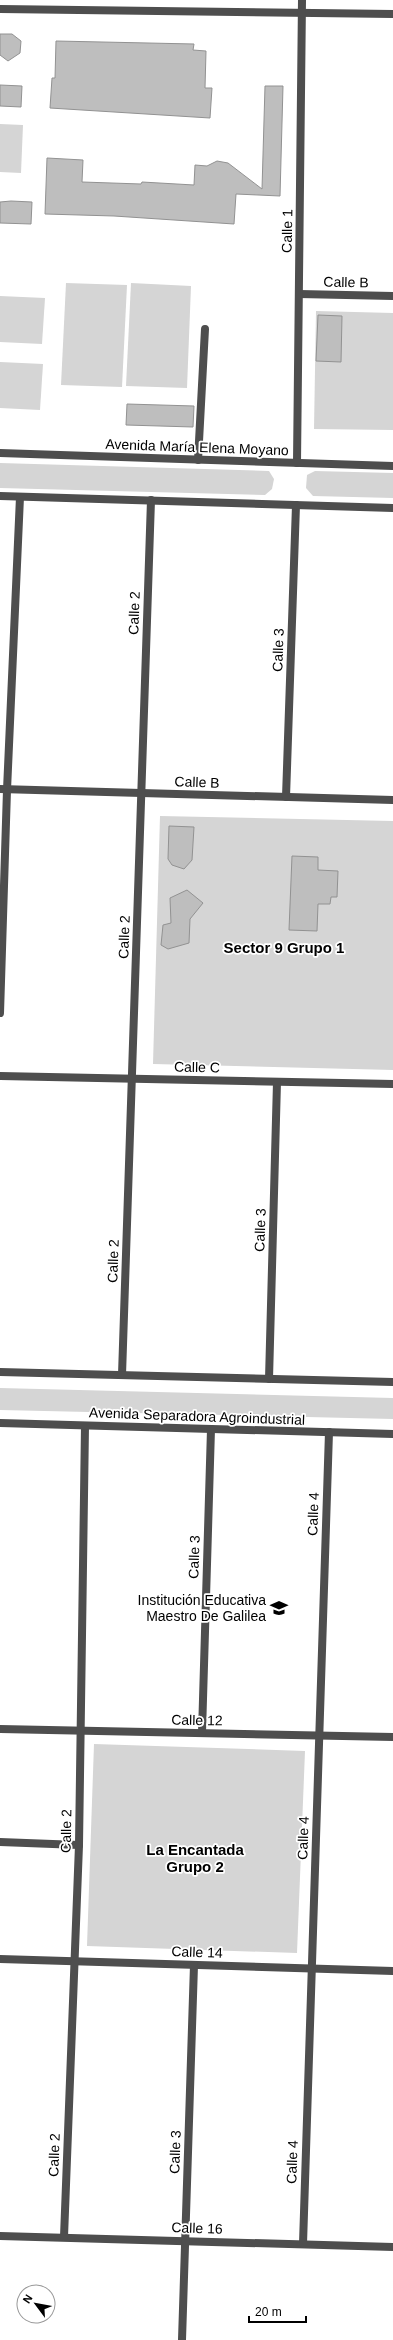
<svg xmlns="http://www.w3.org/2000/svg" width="393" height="2340" font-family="Helvetica,sans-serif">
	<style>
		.green { fill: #d5d5d5 }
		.building { fill: #bebebe; stroke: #929292 }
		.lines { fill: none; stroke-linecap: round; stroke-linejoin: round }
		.service { stroke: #4e4e4e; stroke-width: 8 }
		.minor { stroke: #4e4e4e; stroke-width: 8 }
		.tertiary { stroke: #4e4e4e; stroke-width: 8 }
		.labels { text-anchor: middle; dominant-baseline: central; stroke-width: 3.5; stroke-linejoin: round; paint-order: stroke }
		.street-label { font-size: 14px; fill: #000; stroke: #fff }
		.poi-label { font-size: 14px; fill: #000; stroke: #fff; text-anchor: end }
		.neighbourhood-label { font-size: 15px; font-weight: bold; fill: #000; stroke: #fff }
	</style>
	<rect width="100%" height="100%" fill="#fff"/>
	<g class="green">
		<polygon points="0,124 23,125 21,173 0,172"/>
		<polygon points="66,283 127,285 122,387 61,385"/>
		<polygon points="131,283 191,286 187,388 126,386"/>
		<polygon points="0,296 45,298 42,344 0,342"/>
		<polygon points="316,311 393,313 393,430 314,429"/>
		<polygon points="0,362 43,364 40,410 0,408"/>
		<polygon points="0,463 269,471 274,479 272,489 265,495 0,488"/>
		<polygon points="315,471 393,473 393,498 313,496 306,488 307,475"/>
		<polygon points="160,816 393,821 393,1070 153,1064"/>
		<polygon points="0,1388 393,1398 393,1419 0,1410"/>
		<polygon points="94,1744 305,1751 297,1953 87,1946"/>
	</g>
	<g class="building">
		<polygon points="0,34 12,34 21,41 20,53 8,61 0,55"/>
		<polygon points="56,41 194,44 193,50 206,51 205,88 212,88 210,118 50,108 52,78 55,78"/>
		<polygon points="0,85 22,86 21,107 0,106"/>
		<polygon points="265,86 283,86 280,196 236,194 234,224 114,216 45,214 47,158 83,160 82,182 141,184 142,182 194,185 195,165 207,166 217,161 228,163 262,189"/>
		<polygon points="11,201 32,202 31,224 0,223 0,202"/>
		<polygon points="318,315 342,316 341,362 316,361"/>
		<polygon points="127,404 194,406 193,427 126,425"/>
		<polygon points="169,826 194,827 192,860 184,869 172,865 168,859"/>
		<polygon points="292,856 318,857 318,870 338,871 337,897 331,897 330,904 318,904 317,931 289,930"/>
		<polygon points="187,890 203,903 190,919 189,943 168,949 161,945 163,925 171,923 170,898"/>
	</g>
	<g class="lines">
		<polyline class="service" points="198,460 205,329"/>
		<g class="minor">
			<polyline points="0,9 393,14"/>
			<polyline points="299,294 393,296"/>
			<polyline points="297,463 302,0"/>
			<polyline points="0,789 393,800"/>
			<polyline points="286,797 296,505"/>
			<polyline points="0,1013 7,790 20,497"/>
			<polyline points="0,1076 393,1084"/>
			<polyline points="122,1375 151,500"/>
			<polyline points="269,1379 277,1082"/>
			<polyline points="0,1729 393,1737"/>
			<polyline points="202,1733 211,1429"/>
			<polyline points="0,1842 79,1845"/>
			<polyline points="0,1959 393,1971"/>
			<polyline points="0,2236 393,2247"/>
			<polyline points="64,2237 79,1845 85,1426"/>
			<polyline points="303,2244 329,1432"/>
			<polyline points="182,2340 194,1965"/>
		</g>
		<g class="tertiary">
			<polyline points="0,453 393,466"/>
			<polyline points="0,496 393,508"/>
			<polyline points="0,1372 393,1382"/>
			<polyline points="0,1423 393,1434"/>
		</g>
	</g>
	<defs>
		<g id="school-bare" transform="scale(1.38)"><path d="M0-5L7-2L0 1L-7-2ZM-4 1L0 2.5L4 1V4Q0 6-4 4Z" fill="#000" stroke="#fff" stroke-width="2.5" paint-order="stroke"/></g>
	</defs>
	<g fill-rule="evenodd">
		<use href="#school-bare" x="279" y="1608"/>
	</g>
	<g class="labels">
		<g class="street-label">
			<text transform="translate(287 231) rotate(-89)">Calle 1</text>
			<text transform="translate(346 282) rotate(1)">Calle B</text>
			<text transform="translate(197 447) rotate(2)">Avenida María Elena Moyano</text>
			<text transform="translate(134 613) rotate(-88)">Calle 2</text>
			<text transform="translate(278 650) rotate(-88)">Calle 3</text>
			<text transform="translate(197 782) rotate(2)">Calle B</text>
			<text transform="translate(124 937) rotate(-88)">Calle 2</text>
			<text transform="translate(197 1067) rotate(1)">Calle C</text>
			<text transform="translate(260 1230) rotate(-88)">Calle 3</text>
			<text transform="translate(113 1261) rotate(-88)">Calle 2</text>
			<text transform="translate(197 1416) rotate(2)">Avenida Separadora Agroindustrial</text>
			<text transform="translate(313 1514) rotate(-88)">Calle 4</text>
			<text transform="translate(194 1557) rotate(-88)">Calle 3</text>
			<text transform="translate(197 1720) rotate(1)">Calle 12</text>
			<text transform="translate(66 1831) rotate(-89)">Calle 2</text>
			<text transform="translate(303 1838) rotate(-88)">Calle 4</text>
			<text transform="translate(197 1952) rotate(2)">Calle 14</text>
			<text transform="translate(175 2152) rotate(-88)">Calle 3</text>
			<text transform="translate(54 2155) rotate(-88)">Calle 2</text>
			<text transform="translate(292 2162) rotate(-88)">Calle 4</text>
			<text transform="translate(197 2228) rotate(2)">Calle 16</text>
		</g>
		<g class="poi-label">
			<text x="266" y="1600">Institución Educativa<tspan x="266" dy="16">Maestro De Galilea</tspan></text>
		</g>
		<g class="neighbourhood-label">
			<text x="284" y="947">Sector 9 Grupo 1</text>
			<text x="195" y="1849">La Encantada<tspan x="195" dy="17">Grupo 2</tspan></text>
		</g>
	</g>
	<g transform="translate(36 2304) rotate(302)"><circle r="19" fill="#ffffff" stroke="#999999"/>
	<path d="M0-3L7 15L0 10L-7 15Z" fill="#000000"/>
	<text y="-6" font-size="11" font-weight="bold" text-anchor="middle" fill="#000000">N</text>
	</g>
	<path d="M249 2316v6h57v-6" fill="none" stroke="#000000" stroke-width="2"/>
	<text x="255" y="2316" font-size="12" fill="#000000" stroke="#ffffff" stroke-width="3" paint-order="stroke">20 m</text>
</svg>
